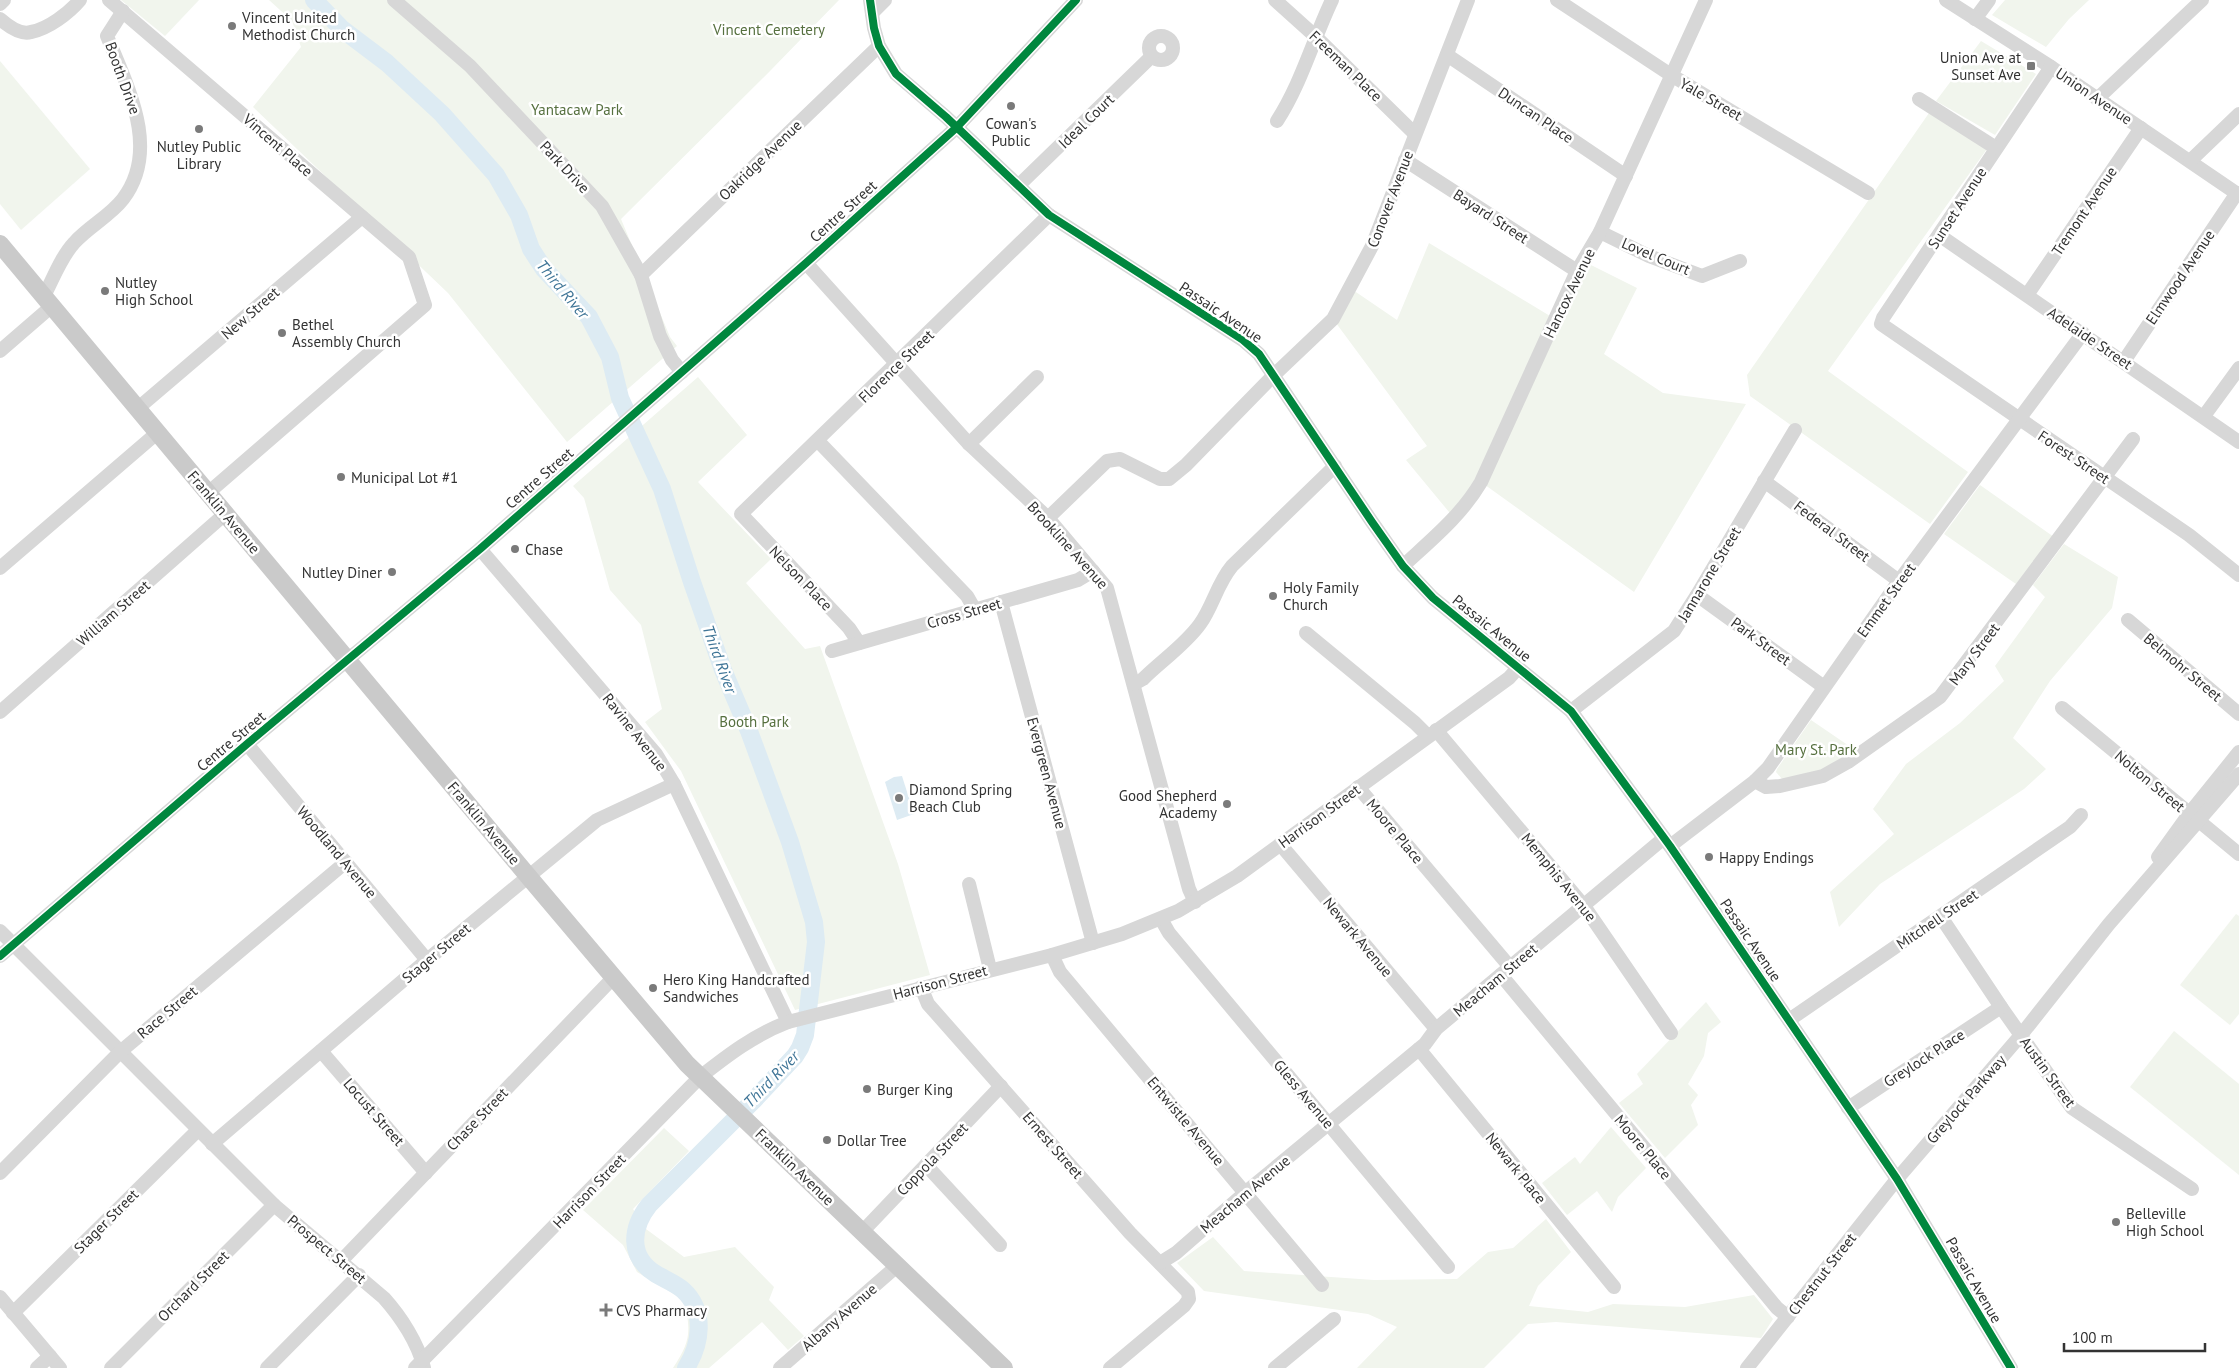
<svg xmlns="http://www.w3.org/2000/svg" width="2239" height="1368" font-family="'PT Sans',sans-serif">
	<style>
		.green { fill: #f1f5ed }
		.water { fill: #ddebf3 }
		.lines { fill: none; stroke-linecap: round; stroke-linejoin: round }
		.river { stroke: #ddebf3; stroke-width: 18 }
		.minor { stroke: #d7d7d7; stroke-width: 14 }
		.major { stroke: #cacaca; stroke-width: 18 }
		.cycleway-casing { stroke: #fff; stroke-width: 11 }
		.cycleway { stroke: #00873e; stroke-width: 8 }
		.poi-dot { fill: #7a7a7a; stroke: #fff; stroke-width: 2 }
		.labels { text-anchor: middle; dominant-baseline: central; stroke-width: 5; stroke-linejoin: round; paint-order: stroke }
		.poi-label { font-size: 15px; fill: #333; stroke: #fff; text-anchor: start }
		.park-label { font-size: 15px; fill: #56703f; stroke: #fff }
		.street-label { font-size: 15px; fill: #333; stroke: #fff }
		.water-label { font-size: 16px; font-style: italic; fill: #3f7597; stroke: #fff }
	</style>
	<rect width="100%" height="100%" fill="#fff"/>
	<g class="green">
		<polygon points="121,0 199,0 165,36"/>
		<polygon points="269,0 839,0 771,70 621,219 670,337 677,346 567,442 448,293 253,107 301,47 292,21"/>
		<polygon points="2005,0 2089,0 2069,19 2046,47 1992,15"/>
		<polygon points="1981,41 2036,74 1995,135 1936,101"/>
		<polygon points="0,61 90,169 21,230 0,204"/>
		<polygon points="1929,113 1987,149 1828,371 1968,472 1930,524 1750,396 1747,375"/>
		<polygon points="1429,243 1555,319 1583,261 1637,288 1604,354 1663,393 1746,404 1634,592 1481,482 1454,518 1406,460 1427,446 1333,319 1350,288 1397,320"/>
		<polygon points="698,377 747,435 698,482 771,559 746,583 805,649 820,646 898,864 930,975 795,1010 681,771 645,722 662,709 641,625 610,590 584,498 573,486"/>
		<polygon points="1980,485 2054,537 2016,584 1944,534"/>
		<polygon points="2064,544 2118,577 2112,608 2050,681 2013,738 2046,769 2024,789 1880,884 1839,927 1830,892 1894,834 1873,809 1906,764 1960,723 2004,681 1995,666 2045,597 2033,585"/>
		<polygon points="1811,720 1855,750 1825,770 1782,779 1776,772 1777,769"/>
		<polygon points="2236,914 2239,916 2239,1014 2230,1025 2180,985"/>
		<polygon points="1706,1002 1721,1022 1708,1033 1704,1056 1688,1084 1698,1095 1691,1105 1698,1125 1665,1158 1619,1103 1643,1084 1637,1074"/>
		<polygon points="2174,1031 2239,1084 2239,1175 2130,1087"/>
		<polygon points="1611,1127 1646,1168 1618,1197 1612,1212 1597,1191 1567,1215 1542,1183 1575,1157 1580,1164"/>
		<path d="M 664,1128 L 689,1151 L 633,1209 L 646,1229 L 684,1257 L 735,1247 L 774,1287 L 769,1300 L 804,1336 L 788,1350 L 762,1322 L 709,1368 L 673,1368 C 691,1341 691,1331 684,1300 L 637,1272 L 623,1245 L 583,1210 Z"/>
		<polygon points="1546,1219 1571,1252 1538,1286 1529,1306 1588,1312 1613,1304 1685,1307 1754,1295 1773,1319 1761,1338 1556,1322 1528,1324 1484,1368 1357,1368 1397,1327 1368,1314 1204,1291 1177,1263 1213,1237 1244,1271 1374,1280 1457,1279 1488,1252 1513,1248"/>
	</g>
	<polygon class="water" points="902,776 914,814 897,820 885,782 894,777"/>
	<g class="lines">
		<path class="river" d="M 314,0 L 342,29 L 387,63 L 442,114 L 496,175 L 519,215 L 531,249 L 544,269 L 589,317 L 610,357 L 620,398 L 662,489 L 692,582 L 723,670 L 749,731 L 790,842 L 814,922 L 816,942 L 805,1035 L 800,1048 L 795,1056 L 753,1101 L 649,1205 C 631,1228 628,1257 656,1274 C 664,1279 675,1283 683,1290 C 706,1311 701,1344 686,1368"/>
		<g class="minor">
			<polyline points="109,0 409,257 425,305 208,493"/>
			<polyline points="394,0 470,66 602,206 641,275 660,336 672,360 682,372"/>
			<polyline points="870,0 874,28 879,46 896,74 946,117 1049,215 1243,340 1259,354 1372,522 1403,566 1433,598 1571,711 1670,846 1897,1179 2011,1368"/>
			<polyline points="1275,0 1315,36 1415,134"/>
			<polyline points="1557,0 1671,75 1868,193"/>
			<polyline points="1946,0 2051,67 2239,195"/>
			<polyline points="0,4 4,0"/>
			<polyline points="872,13 885,0"/>
			<path d="M 0,19 C 8,26 21,35 31,32 C 48,29 69,13 80,0"/>
			<polyline points="1975,19 1989,0"/>
			<circle cx="1161" cy="48" r="12"/>
			<polyline points="1447,55 1626,176"/>
			<polyline points="2051,67 1883,318 1881,324 2189,535 2239,575"/>
			<polyline points="1919,99 1996,148"/>
			<polyline points="2097,99 2202,0"/>
			<path d="M 1277,121 C 1301,84 1313,40 1332,0"/>
			<polyline points="1405,160 1577,271"/>
			<polyline points="2190,161 2239,114"/>
			<polyline points="1018,186 1152,56"/>
			<polyline points="1600,232 1649,256 1702,276 1740,261"/>
			<polyline points="1939,235 2239,442"/>
			<polyline points="806,263 969,444 1048,518 1107,588 1189,889 1195,902"/>
			<polyline points="641,275 879,46"/>
			<polyline points="2027,295 2141,128"/>
			<path d="M 44,296 C 53,279 61,257 74,243 C 88,227 110,216 123,199 C 161,149 127,86 107,36 L 123,11"/>
			<polyline points="0,351 52,306"/>
			<polyline points="2124,361 2237,193"/>
			<polyline points="137,409 362,217"/>
			<polyline points="2204,416 2239,368"/>
			<polyline points="818,441 967,596 975,610"/>
			<polyline points="969,444 1037,377"/>
			<polyline points="1764,481 1899,581"/>
			<polyline points="1048,518 1107,461 1120,459 1160,479 1169,479 1186,465 1274,375 1333,319 1372,246 1468,0"/>
			<polyline points="480,549 656,754 674,784 788,1022"/>
			<path d="M 1403,566 C 1431,540 1461,516 1481,482 L 1577,271 L 1600,232 L 1706,0"/>
			<polyline points="0,568 157,433"/>
			<polyline points="1697,595 1824,687"/>
			<polyline points="1001,602 1093,943"/>
			<polyline points="2128,620 2239,714"/>
			<polyline points="1306,633 1415,723 1428,736"/>
			<polyline points="859,643 849,628 741,514 1049,215"/>
			<polyline points="832,651 1078,580 1093,571"/>
			<path d="M 1134,684 L 1143,679 C 1161,661 1185,645 1200,624 C 1213,606 1217,584 1232,566 L 1335,466"/>
			<polyline points="2062,708 2239,854"/>
			<polyline points="1571,711 1674,631 1697,595 1795,430"/>
			<polyline points="0,712 225,514"/>
			<polyline points="1436,730 1584,906 1671,1033"/>
			<polyline points="247,744 427,960"/>
			<polyline points="1755,781 1766,787 1780,786 1823,776 1848,762 1940,697 2133,439"/>
			<polyline points="1358,787 1510,967"/>
			<polyline points="1280,844 1436,1029"/>
			<polyline points="1670,846 1755,781 1768,768 1899,581 2083,333"/>
			<polyline points="2158,857 2189,814 2239,752"/>
			<polyline points="969,884 990,969"/>
			<polyline points="1941,917 2001,1007 2072,1108 2192,1189"/>
			<polyline points="1161,919 1169,933 1448,1267"/>
			<path d="M 0,931 L 274,1205 L 384,1298 C 401,1317 418,1343 424,1368"/>
			<polyline points="1052,955 1060,972 1322,1285"/>
			<polyline points="0,956 247,744 480,549 806,263 956,128 1076,0"/>
			<polyline points="1501,975 1777,1308 1788,1317"/>
			<polyline points="921,987 928,1004 1130,1233 1188,1292 1189,1299 1184,1306 1110,1368"/>
			<polyline points="1789,1020 2070,827 2081,815"/>
			<polyline points="1419,1049 1614,1287"/>
			<polyline points="321,1051 426,1173"/>
			<polyline points="1848,1108 2001,1007"/>
			<polyline points="212,1144 427,960 597,820 674,784"/>
			<polyline points="926,1165 1000,1245"/>
			<polyline points="0,1173 120,1052 346,862"/>
			<polyline points="862,1232 1001,1086"/>
			<polyline points="341,1261 613,978"/>
			<polyline points="1160,1263 1176,1253 1246,1192 1425,1044 1436,1029 1664,838"/>
			<polyline points="0,1297 60,1368"/>
			<polyline points="13,1313 198,1130"/>
			<polyline points="37,1368 50,1356"/>
			<polyline points="111,1368 274,1205"/>
			<polyline points="267,1368 359,1275"/>
			<path d="M 415,1368 L 700,1077 C 728,1055 754,1035 788,1022 L 1052,955 L 1122,934 L 1178,911 L 1237,876 L 1509,678 L 1518,668"/>
			<polyline points="780,1368 897,1266"/>
			<polyline points="1275,1368 1334,1319"/>
			<polyline points="1747,1368 1897,1179 2021,1035 2109,924 2239,774"/>
		</g>
		<polyline class="major" points="0,244 528,876 687,1064 1004,1368"/>
		<g class="cycleway-casing">
			<g id="cycleway">
				<polyline points="870,0 874,28 879,46 896,74 946,117 1049,215 1243,340 1259,354 1372,522 1403,566 1433,598 1571,711 1670,846 1897,1179 2011,1368"/>
				<polyline points="0,956 247,744 480,549 806,263 956,128 1076,0"/>
			</g>
		</g>
		<use href="#cycleway" class="cycleway"/>
	</g>
	<g class="poi-dot">
		<circle cx="232" cy="26" r="5"/>
		<rect x="2026" y="61" width="10" height="10" rx="2.5"/>
		<circle cx="1011" cy="106" r="5"/>
		<circle cx="199" cy="129" r="5"/>
		<circle cx="105" cy="291" r="5"/>
		<circle cx="282" cy="333" r="5"/>
		<circle cx="341" cy="477" r="5"/>
		<circle cx="515" cy="549" r="5"/>
		<circle cx="392" cy="572" r="5"/>
		<circle cx="1273" cy="596" r="5"/>
		<circle cx="899" cy="798" r="5"/>
		<circle cx="1227" cy="804" r="5"/>
		<circle cx="1709" cy="857" r="5"/>
		<circle cx="653" cy="988" r="5"/>
		<circle cx="867" cy="1089" r="5"/>
		<circle cx="827" cy="1140" r="5"/>
		<circle cx="2116" cy="1222" r="5"/>
		<path d="M603.5 1302.5h5v5h5v5h-5v5h-5v-5h-5v-5h5z"/>
	</g>
	<g class="labels">
		<g class="poi-label">
			<text x="242" y="17">Vincent United<tspan x="242" dy="17">Methodist Church</tspan></text>
			<text x="2021" y="57" text-anchor="end">Union Ave at<tspan x="2021" dy="17">Sunset Ave</tspan></text>
			<text x="1011" y="123" text-anchor="middle">Cowan's<tspan x="1011" dy="17">Public</tspan></text>
			<text x="199" y="146" text-anchor="middle">Nutley Public<tspan x="199" dy="17">Library</tspan></text>
			<text x="115" y="282">Nutley<tspan x="115" dy="17">High School</tspan></text>
			<text x="292" y="324">Bethel<tspan x="292" dy="17">Assembly Church</tspan></text>
			<text x="351" y="477">Municipal Lot #1</text>
			<text x="525" y="549">Chase</text>
			<text x="382" y="572" text-anchor="end">Nutley Diner</text>
			<text x="1283" y="587">Holy Family<tspan x="1283" dy="17">Church</tspan></text>
			<text x="909" y="789">Diamond Spring<tspan x="909" dy="17">Beach Club</tspan></text>
			<text x="1217" y="795" text-anchor="end">Good Shepherd<tspan x="1217" dy="17">Academy</tspan></text>
			<text x="1719" y="857">Happy Endings</text>
			<text x="663" y="979">Hero King Handcrafted<tspan x="663" dy="17">Sandwiches</tspan></text>
			<text x="877" y="1089">Burger King</text>
			<text x="837" y="1140">Dollar Tree</text>
			<text x="2126" y="1213">Belleville<tspan x="2126" dy="17">High School</tspan></text>
			<text x="616" y="1310">CVS Pharmacy</text>
		</g>
		<g class="park-label">
			<text x="769" y="29">Vincent Cemetery</text>
			<text x="577" y="109">Yantacaw Park</text>
			<text x="754" y="721">Booth Park</text>
			<text x="1816" y="749">Mary St. Park</text>
		</g>
		<g class="street-label">
			<text transform="translate(1346 66) rotate(44)">Freeman Place</text>
			<text transform="translate(123 78) rotate(70)">Booth Drive</text>
			<text transform="translate(2094 96) rotate(34)">Union Avenue</text>
			<text transform="translate(1711 99) rotate(30)">Yale Street</text>
			<text transform="translate(1536 115) rotate(34)">Duncan Place</text>
			<text transform="translate(1086 121) rotate(-44)">Ideal Court</text>
			<text transform="translate(278 145) rotate(41)">Vincent Place</text>
			<text transform="translate(760 160) rotate(-44)">Oakridge Avenue</text>
			<text transform="translate(565 167) rotate(47)">Park Drive</text>
			<text transform="translate(1390 199) rotate(-69)">Conover Avenue</text>
			<text transform="translate(1957 208) rotate(-57)">Sunset Avenue</text>
			<text transform="translate(843 211) rotate(-42)">Centre Street</text>
			<text transform="translate(2084 211) rotate(-56)">Tremont Avenue</text>
			<text transform="translate(1491 216) rotate(33)">Bayard Street</text>
			<text transform="translate(1656 256) rotate(23)">Lovel Court</text>
			<text transform="translate(2180 277) rotate(-56)">Elmwood Avenue</text>
			<text transform="translate(1569 293) rotate(-64)">Hancox Avenue</text>
			<text transform="translate(1221 312) rotate(34)">Passaic Avenue</text>
			<text transform="translate(250 313) rotate(-41)">New Street</text>
			<text transform="translate(2090 338) rotate(34)">Adelaide Street</text>
			<text transform="translate(896 366) rotate(-44)">Florence Street</text>
			<text transform="translate(2074 457) rotate(34)">Forest Street</text>
			<text transform="translate(539 478) rotate(-41)">Centre Street</text>
			<text transform="translate(224 512) rotate(50)">Franklin Avenue</text>
			<text transform="translate(1832 531) rotate(37)">Federal Street</text>
			<text transform="translate(1068 545) rotate(48)">Brookline Avenue</text>
			<text transform="translate(1709 574) rotate(-59)">Jannarone Street</text>
			<text transform="translate(801 578) rotate(46)">Nelson Place</text>
			<text transform="translate(1886 600) rotate(-54)">Emmet Street</text>
			<text transform="translate(113 613) rotate(-41)">William Street</text>
			<text transform="translate(964 613) rotate(-16)">Cross Street</text>
			<text transform="translate(1492 628) rotate(39)">Passaic Avenue</text>
			<text transform="translate(1761 641) rotate(36)">Park Street</text>
			<text transform="translate(1974 654) rotate(-53)">Mary Street</text>
			<text transform="translate(2183 667) rotate(40)">Belmohr Street</text>
			<text transform="translate(635 732) rotate(52)">Ravine Avenue</text>
			<text transform="translate(231 741) rotate(-40)">Centre Street</text>
			<text transform="translate(1047 773) rotate(75)">Evergreen Avenue</text>
			<text transform="translate(2150 781) rotate(40)">Nolton Street</text>
			<text transform="translate(1319 816) rotate(-36)">Harrison Street</text>
			<text transform="translate(484 823) rotate(50)">Franklin Avenue</text>
			<text transform="translate(1395 831) rotate(50)">Moore Place</text>
			<text transform="translate(337 852) rotate(50)">Woodland Avenue</text>
			<text transform="translate(1559 877) rotate(51)">Memphis Avenue</text>
			<text transform="translate(1937 919) rotate(-34)">Mitchell Street</text>
			<text transform="translate(1358 937) rotate(50)">Newark Avenue</text>
			<text transform="translate(1751 940) rotate(56)">Passaic Avenue</text>
			<text transform="translate(436 953) rotate(-40)">Stager Street</text>
			<text transform="translate(1495 980) rotate(-40)">Meacham Street</text>
			<text transform="translate(940 982) rotate(-15)">Harrison Street</text>
			<text transform="translate(167 1012) rotate(-40)">Race Street</text>
			<text transform="translate(1924 1058) rotate(-33)">Greylock Place</text>
			<text transform="translate(2048 1072) rotate(54)">Austin Street</text>
			<text transform="translate(1304 1094) rotate(50)">Gless Avenue</text>
			<text transform="translate(1966 1099) rotate(-49)">Greylock Parkway</text>
			<text transform="translate(374 1112) rotate(49)">Locust Street</text>
			<text transform="translate(477 1119) rotate(-46)">Chase Street</text>
			<text transform="translate(1186 1121) rotate(50)">Entwistle Avenue</text>
			<text transform="translate(1053 1145) rotate(49)">Ernest Street</text>
			<text transform="translate(1643 1147) rotate(50)">Moore Place</text>
			<text transform="translate(932 1159) rotate(-46)">Coppola Street</text>
			<text transform="translate(795 1167) rotate(44)">Franklin Avenue</text>
			<text transform="translate(1516 1168) rotate(51)">Newark Place</text>
			<text transform="translate(589 1191) rotate(-46)">Harrison Street</text>
			<text transform="translate(1245 1194) rotate(-40)">Meacham Avenue</text>
			<text transform="translate(106 1221) rotate(-45)">Stager Street</text>
			<text transform="translate(327 1249) rotate(40)">Prospect Street</text>
			<text transform="translate(1822 1274) rotate(-52)">Chestnut Street</text>
			<text transform="translate(1974 1280) rotate(60)">Passaic Avenue</text>
			<text transform="translate(193 1286) rotate(-45)">Orchard Street</text>
			<text transform="translate(839 1317) rotate(-41)">Albany Avenue</text>
		</g>
		<g class="water-label">
			<text transform="translate(563 289) rotate(50)">Third River</text>
			<text transform="translate(720 659) rotate(70)">Third River</text>
			<text transform="translate(771 1079) rotate(-46)">Third River</text>
		</g>
	</g>
	<path d="M2064 1343v8h141v-8" fill="none" stroke="#333333" stroke-width="2.5"/>
	<text x="2072" y="1343" font-size="15" fill="#333333" stroke="#ffffff" stroke-width="4" paint-order="stroke">100 m</text>
</svg>
